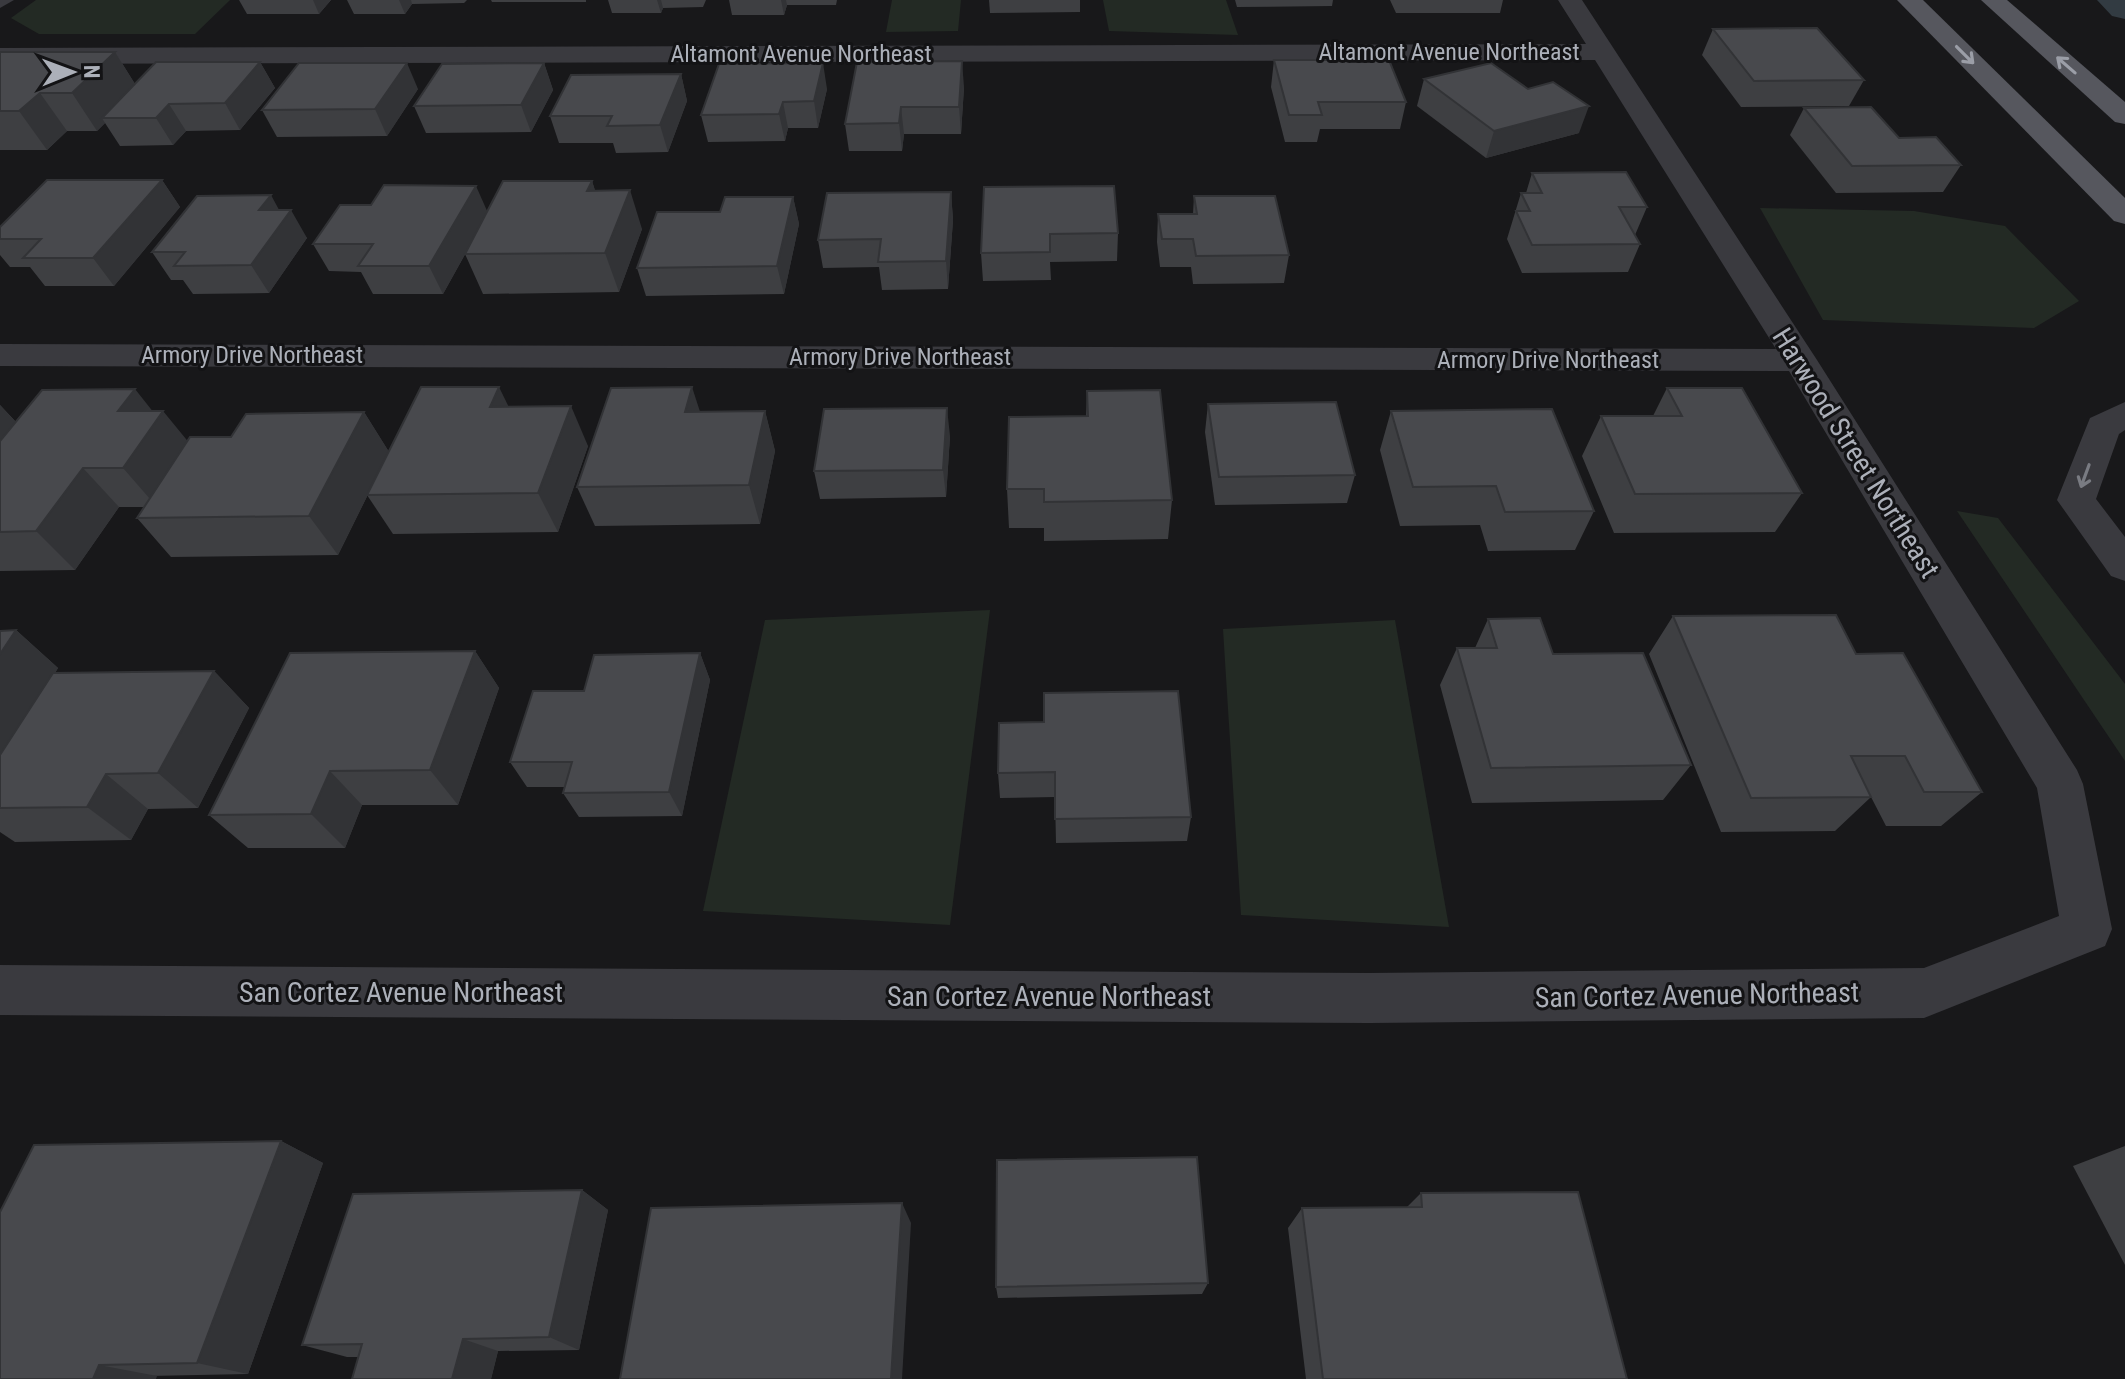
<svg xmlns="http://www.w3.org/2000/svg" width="2125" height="1379" font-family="'Roboto Condensed',sans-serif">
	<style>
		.green { fill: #232a24 }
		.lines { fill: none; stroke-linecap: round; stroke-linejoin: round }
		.canal { fill: #323b42; fill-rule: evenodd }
		.minor { fill: #3a3a3f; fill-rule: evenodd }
		.major { fill: #56575e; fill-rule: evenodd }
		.wall { fill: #3e3f42 }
		.shaded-wall { fill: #323336 }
		.building { fill: #48494d; stroke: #323336; stroke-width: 2 }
		.oneway { stroke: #9b9ea7 }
		.oneway2 { stroke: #797b82 }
		.labels { text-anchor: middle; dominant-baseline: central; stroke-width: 6; stroke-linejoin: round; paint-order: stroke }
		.far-street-label { font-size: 24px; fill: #acb0b9; stroke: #131315 }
		.street-label { font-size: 28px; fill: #acb0b9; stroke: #131315 }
	</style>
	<rect width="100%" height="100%" fill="#18181a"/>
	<g class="green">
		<polygon points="36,0 230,0 195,34 39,34 11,18"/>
		<polygon points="892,0 961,0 958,31 886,32"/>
		<polygon points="1103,0 1226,0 1238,35 1109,31"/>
		<polygon points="1760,208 1914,211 2005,226 2079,301 2034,328 1823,320"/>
		<polygon points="1957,511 1998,518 2125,684 2125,761"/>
		<polygon points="990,610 950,925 703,911 765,620"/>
		<polygon points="1395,620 1449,927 1241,915 1223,629"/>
	</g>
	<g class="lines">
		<polygon class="canal" points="2097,0 2125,0 2125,19 2112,16"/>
		<g class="minor">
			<polygon points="0,0 14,0 0,8"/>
			<polygon points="1558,0 1582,0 1817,360 2077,770 2083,784 2112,929 2105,946 1924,1018 1369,1023 0,1015 0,965 1369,973 1924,968 2059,916 2037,788 1789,371 0,366 0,344 1776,349 1595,60 0,64 0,48 1586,44"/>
			<polygon points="2125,402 2125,430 2119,434 2096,499 2125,537 2125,581 2111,576 2057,500 2090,418"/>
		</g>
		<g class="major">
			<polygon points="1897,0 1923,0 2125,198 2125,224 2114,221"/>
			<polygon points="1981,0 2007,0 2125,102 2125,124 2115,122"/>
		</g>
	</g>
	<g class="wall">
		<polygon points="239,0 331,0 319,14 247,14"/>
		<polygon points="347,0 467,0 464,3 412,4 405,14 354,14"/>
		<polygon points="491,0 586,0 586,2 492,2"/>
		<polygon points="608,0 706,0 703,7 663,8 661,13 612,13"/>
		<polygon points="729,0 837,0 836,5 787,5 784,15 732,15"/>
		<polygon points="989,0 1080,0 1080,12 990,13"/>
		<polygon points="1235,0 1333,0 1332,6 1237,7"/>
		<polygon points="1390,0 1503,0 1500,13 1396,13"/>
		<polygon points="1713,29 1864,80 1849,106 1741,107 1702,55"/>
		<polygon points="0,52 115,52 135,84 260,62 275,88 240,130 186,131 173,145 120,146 105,123 97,131 67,131 47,150 0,150"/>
		<polygon points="1274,60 1406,102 1400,129 1320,129 1317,142 1285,142 1271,87"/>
		<polygon points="544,63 553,90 531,132 426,133 414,106"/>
		<polygon points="681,74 687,101 668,152 616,153 613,143 559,143 550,116"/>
		<polygon points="1424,79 1579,133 1486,158 1417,106"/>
		<polygon points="964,87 961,134 904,134 902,151 849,151 845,124"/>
		<polygon points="418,89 387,136 277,137 262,110"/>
		<polygon points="827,89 818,128 788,128 785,141 708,142 701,115"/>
		<polygon points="1804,108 1899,138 1961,165 1943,192 1836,193 1790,135"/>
		<polygon points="1532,173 1647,207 1635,235 1640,244 1628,272 1522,273 1507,239 1521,193 1526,193"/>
		<polygon points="162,180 180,207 114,286 45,286 30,267 10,267 0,255 0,227"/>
		<polygon points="592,181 595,191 642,229 619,292 483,294 465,254 468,249 443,294 373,294 361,272 329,271 313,244 487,212"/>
		<polygon points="984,187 1118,233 1117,261 1050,262 1051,280 983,281 981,253"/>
		<polygon points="951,192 953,220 948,289 882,290 879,267 823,268 818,240"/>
		<polygon points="1194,196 1289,255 1284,283 1193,284 1191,267 1160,267 1157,242 1158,214 1193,214"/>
		<polygon points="793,197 799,224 784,294 646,296 637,268 720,212"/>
		<polygon points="279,210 307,238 269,293 193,294 183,280 171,280 152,252"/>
		<polygon points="1667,388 1802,493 1775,532 1614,533 1582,456 1601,416 1653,416"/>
		<polygon points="1087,391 1172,500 1168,539 1044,541 1044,528 1009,528 1007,489 1086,416"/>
		<polygon points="1208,404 1355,475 1347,503 1215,505 1205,432"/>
		<polygon points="0,405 16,422 152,411 187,441 231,437 364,412 389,452 338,555 171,557 137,518 144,507 119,507 75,570 0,571"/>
		<polygon points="508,407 588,446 558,532 393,534 367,495"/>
		<polygon points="765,411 775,451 760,524 595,526 577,487"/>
		<polygon points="1391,411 1594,511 1575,550 1488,551 1480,525 1400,526 1380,450"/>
		<polygon points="950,436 946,497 820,499 814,471"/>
		<polygon points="1673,616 1856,654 1982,792 1941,826 1886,826 1871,797 1835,831 1721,832 1649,654"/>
		<polygon points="1488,619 1553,654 1691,765 1663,800 1472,803 1440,685 1457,648 1475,648"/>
		<polygon points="16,630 58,668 55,673 214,671 249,708 198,808 148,809 131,840 15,842 0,832 0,631"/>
		<polygon points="475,651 499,688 458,805 362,805 345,848 248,848 209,815"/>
		<polygon points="700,653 710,680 682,816 579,817 563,793 565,787 527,787 510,762 584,691"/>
		<polygon points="999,723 1191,817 1187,841 1056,843 1055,797 1000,798 998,773"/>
		<polygon points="281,1141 323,1163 248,1374 0,1379"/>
		<polygon points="2125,1146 2125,1265 2073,1166"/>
		<polygon points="582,1190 608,1210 579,1350 498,1351 491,1379 352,1379 358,1357 347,1357 302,1345"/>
		<polygon points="1421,1193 1627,1379 1306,1379 1288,1228 1302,1208 1407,1207"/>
		<polygon points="1208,1283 1202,1294 998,1298 996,1287"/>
	</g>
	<g class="shaded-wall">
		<polygon points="313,0 331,0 319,14"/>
		<polygon points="399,0 411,0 412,4 405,14"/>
		<polygon points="657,0 661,0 663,8 661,13"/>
		<polygon points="781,0 786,0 787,5 784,15"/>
		<polygon points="115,52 138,89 102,118 105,123 97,131 72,93"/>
		<polygon points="962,61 964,87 961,134 959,107"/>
		<polygon points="260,62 275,88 240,130 225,103"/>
		<polygon points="407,63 418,89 387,136 375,109"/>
		<polygon points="544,63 553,90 531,132 521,105"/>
		<polygon points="823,63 827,89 818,128 814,101"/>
		<polygon points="681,74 687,101 668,152 660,125"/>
		<polygon points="40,93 67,131 47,150 19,111"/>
		<polygon points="783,102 788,128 785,141 779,114"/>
		<polygon points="169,104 186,131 173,145 156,118"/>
		<polygon points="1589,106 1579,133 1486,158 1494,131"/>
		<polygon points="901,107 904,134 902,151 899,123"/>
		<polygon points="162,180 180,207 114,286 93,258"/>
		<polygon points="592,181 605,220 587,191"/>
		<polygon points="476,186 488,213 443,294 429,266"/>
		<polygon points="630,190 642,229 619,292 605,253"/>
		<polygon points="951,192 953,220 948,289 946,261"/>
		<polygon points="271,195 284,219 291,210 307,238 269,293 251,265 259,210"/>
		<polygon points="793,197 799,224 784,294 777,266"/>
		<polygon points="499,387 518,426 490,407"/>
		<polygon points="692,387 705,427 685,412"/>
		<polygon points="135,389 158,418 163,411 195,450 157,507 123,468 118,411"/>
		<polygon points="0,405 23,430 0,460"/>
		<polygon points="571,406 588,446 558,532 538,493"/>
		<polygon points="947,408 950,436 946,497 943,470"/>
		<polygon points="765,411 775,451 760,524 749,485"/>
		<polygon points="364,412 389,452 338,555 309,516"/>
		<polygon points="83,468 119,507 75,570 36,531"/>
		<polygon points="16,630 58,668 0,758 0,654"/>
		<polygon points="475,651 499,688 458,805 430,770"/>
		<polygon points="700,653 710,680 682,816 669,792"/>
		<polygon points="214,671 249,708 198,808 158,773"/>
		<polygon points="330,771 362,805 345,848 311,814"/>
		<polygon points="106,774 148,809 131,840 87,807"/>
		<polygon points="281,1141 323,1163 248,1374 197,1363"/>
		<polygon points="582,1190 608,1210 579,1350 549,1337"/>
		<polygon points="902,1203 911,1223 902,1379 891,1379"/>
		<polygon points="463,1339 498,1351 491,1379 452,1379"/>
		<polygon points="99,1365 157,1376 156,1379 93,1379"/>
	</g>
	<g class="building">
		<polygon points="1817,28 1864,80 1754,81 1713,29"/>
		<polygon points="0,52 115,52 72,93 40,93 19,111 0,111"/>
		<polygon points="1274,60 1389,60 1406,102 1318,102 1322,115 1289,115"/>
		<polygon points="962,61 959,107 901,107 899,123 845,124 857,62"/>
		<polygon points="156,62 260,62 225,103 169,104 156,118 102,118"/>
		<polygon points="299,63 407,63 375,109 262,110"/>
		<polygon points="544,63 521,105 414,106 442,64"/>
		<polygon points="823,63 814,101 783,102 779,114 701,115 719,64"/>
		<polygon points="1491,63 1528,89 1553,82 1589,106 1494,131 1424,79"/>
		<polygon points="681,74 660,125 607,126 612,116 550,116 571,75"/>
		<polygon points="1871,107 1899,138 1936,137 1961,165 1852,166 1804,108"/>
		<polygon points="1626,172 1647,207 1619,207 1640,244 1532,245 1516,211 1530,211 1521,193 1542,193 1532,173"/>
		<polygon points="47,180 162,180 93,258 23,258 41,239 0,239 0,227"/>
		<polygon points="503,181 592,181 587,191 630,190 605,253 465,254"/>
		<polygon points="384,185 476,186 429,266 358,266 373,244 313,244 340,205 371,205"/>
		<polygon points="1114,186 1118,233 1050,234 1050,252 981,253 984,187"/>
		<polygon points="951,192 946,261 878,262 881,239 818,240 827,193"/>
		<polygon points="271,195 259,210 291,210 251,265 174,266 185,252 152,252 197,196"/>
		<polygon points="1194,196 1275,196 1289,255 1196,256 1193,239 1162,239 1158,214 1197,214"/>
		<polygon points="725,197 793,197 777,266 637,268 657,212 720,212"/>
		<polygon points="421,387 499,387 490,407 571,406 538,493 367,495"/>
		<polygon points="692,387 685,412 765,411 749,485 577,487 611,388"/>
		<polygon points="1667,388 1742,388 1802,493 1635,494 1601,416 1682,416"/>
		<polygon points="135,389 118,411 163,411 123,468 83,468 36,531 0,532 0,441 42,390"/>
		<polygon points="1160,390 1172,500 1044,502 1044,489 1007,489 1009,417 1088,416 1087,391"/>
		<polygon points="1336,402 1355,475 1219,477 1208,404"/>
		<polygon points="947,408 943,470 814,471 824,409"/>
		<polygon points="1552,409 1594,511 1505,512 1496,486 1413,487 1391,411"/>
		<polygon points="364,412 309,516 137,518 190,437 231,437 246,414"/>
		<polygon points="1836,615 1856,654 1903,653 1982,792 1924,792 1905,756 1851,756 1871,797 1751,798 1673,616"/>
		<polygon points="1540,618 1553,654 1643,653 1691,765 1491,768 1457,648 1497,648 1488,619"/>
		<polygon points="16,630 0,654 0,631"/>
		<polygon points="475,651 430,770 330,771 311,814 209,815 290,653"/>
		<polygon points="700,653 669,792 563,793 572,762 510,762 533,691 584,691 594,655"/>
		<polygon points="214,671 158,773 106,774 87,807 0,808 0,755 53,673"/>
		<polygon points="1178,691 1191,817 1055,819 1055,772 998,773 999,723 1044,722 1044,693"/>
		<polygon points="281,1141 197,1363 99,1365 93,1379 0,1379 0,1212 34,1145"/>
		<polygon points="1197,1157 1208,1283 996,1287 997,1160"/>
		<polygon points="582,1190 549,1337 463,1339 452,1379 352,1379 362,1344 302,1345 353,1194"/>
		<polygon points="1578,1192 1627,1379 1323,1379 1302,1208 1422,1207 1421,1193"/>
		<polygon points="902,1203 891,1379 620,1379 651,1208"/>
	</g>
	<defs><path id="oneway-shaft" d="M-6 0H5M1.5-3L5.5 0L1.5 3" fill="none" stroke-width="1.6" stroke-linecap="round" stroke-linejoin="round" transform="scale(2)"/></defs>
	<g class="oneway">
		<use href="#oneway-shaft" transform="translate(1965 55) rotate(45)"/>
		<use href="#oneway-shaft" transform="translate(2066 65) rotate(-139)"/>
	</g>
	<use class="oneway2" href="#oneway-shaft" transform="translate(2085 476) rotate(110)"/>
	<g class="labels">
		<g class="far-street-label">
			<text x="1449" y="52">Altamont Avenue Northeast</text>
			<text x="801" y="54">Altamont Avenue Northeast</text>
			<text x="252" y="355">Armory Drive Northeast</text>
			<text x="900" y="357">Armory Drive Northeast</text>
			<text x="1548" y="360">Armory Drive Northeast</text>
		</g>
		<g class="street-label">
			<text transform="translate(1856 453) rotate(58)">Harwood Street Northeast</text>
			<text x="401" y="992">San Cortez Avenue Northeast</text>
			<text transform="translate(1697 995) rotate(-1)">San Cortez Avenue Northeast</text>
			<text x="1049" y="996">San Cortez Avenue Northeast</text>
		</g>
	</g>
	<g transform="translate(72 72) rotate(89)" stroke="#131315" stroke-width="6" paint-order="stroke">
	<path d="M0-6L14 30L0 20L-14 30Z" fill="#acb0b9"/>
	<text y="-12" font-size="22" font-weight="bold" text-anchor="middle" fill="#acb0b9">N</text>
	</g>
</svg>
